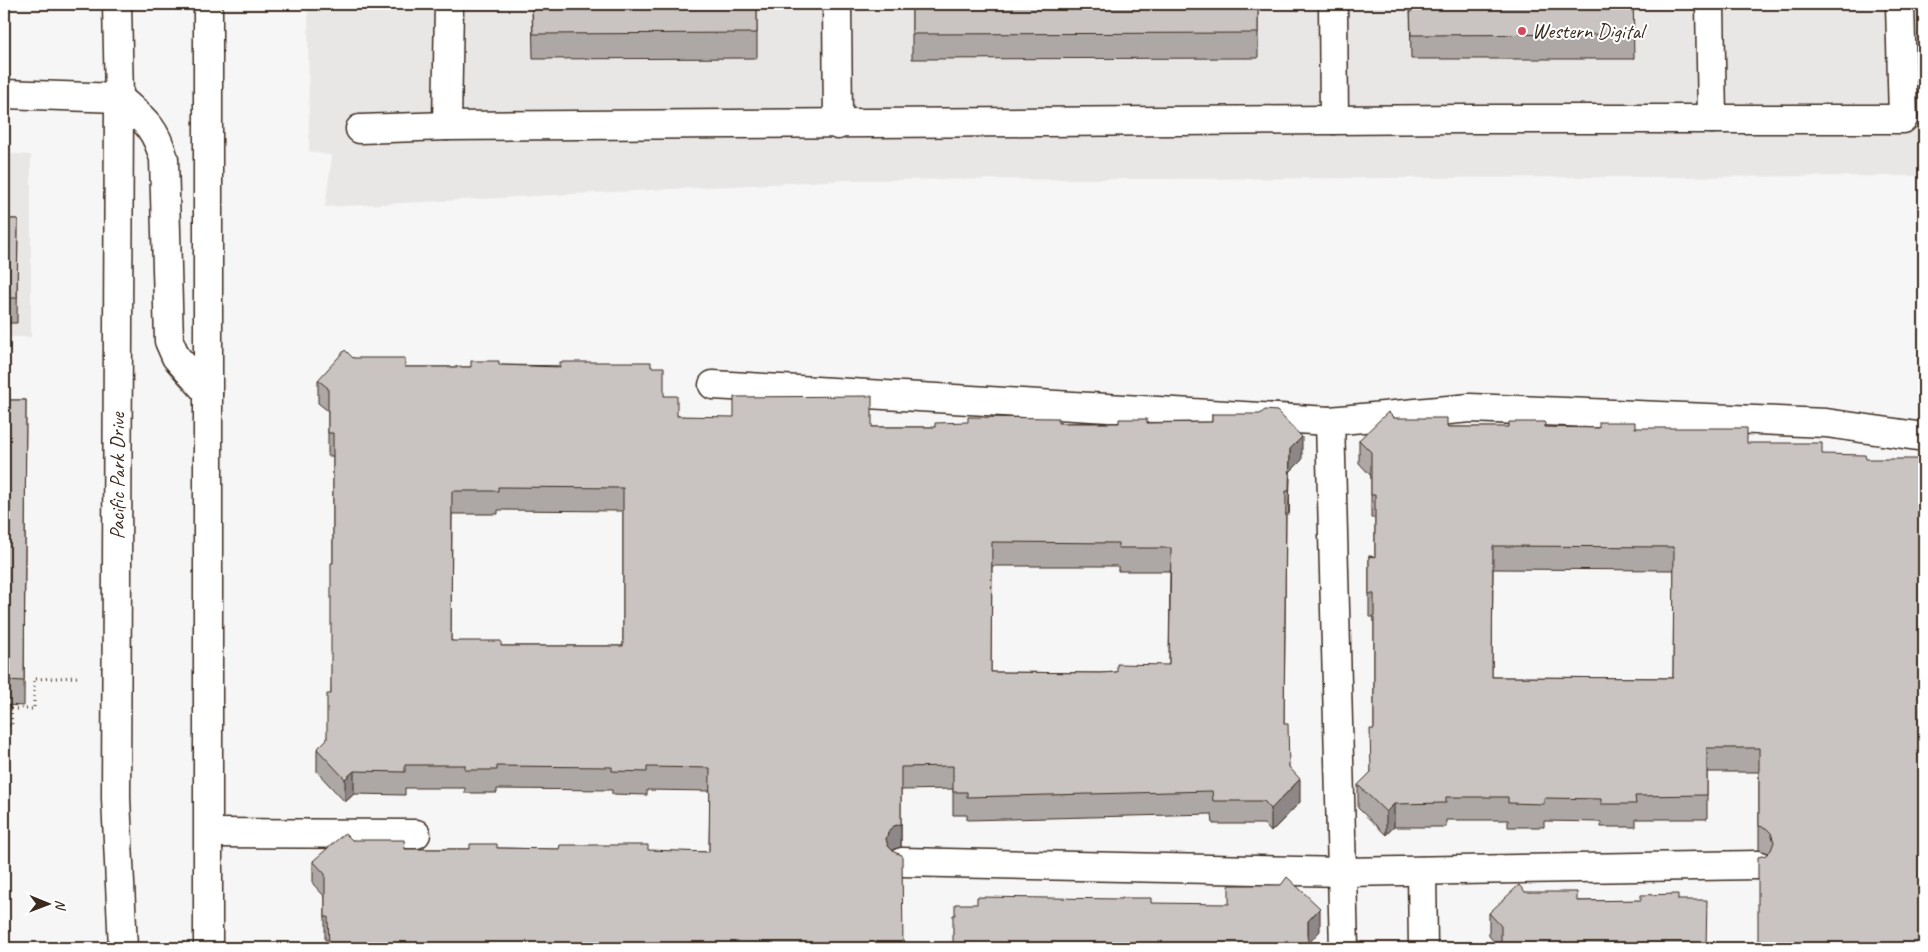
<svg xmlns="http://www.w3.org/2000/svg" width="1928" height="952" font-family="Caveat,sans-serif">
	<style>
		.built { fill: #e9e7e6 }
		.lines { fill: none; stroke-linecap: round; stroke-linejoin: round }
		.minor-casing { stroke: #3b2a1e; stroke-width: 31 }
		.major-casing { stroke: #3b2a1e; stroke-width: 31 }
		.path { stroke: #3b2a1e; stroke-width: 3; stroke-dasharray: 1 4; stroke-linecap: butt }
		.minor { stroke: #fff; stroke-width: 28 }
		.major { stroke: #fff; stroke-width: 28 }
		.wall { fill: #ada8a6; stroke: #3b2a1e; fill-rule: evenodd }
		.shaded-wall { fill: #8d8887; stroke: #3b2a1e }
		.building { fill: #c9c3c1; stroke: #3b2a1e; fill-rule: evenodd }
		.poi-dot { fill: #d1495b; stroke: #fff; stroke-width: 2 }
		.labels { text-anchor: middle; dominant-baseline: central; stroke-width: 4; stroke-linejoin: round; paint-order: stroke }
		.poi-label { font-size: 21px; fill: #3b2a1e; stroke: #fff; text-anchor: start }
		.street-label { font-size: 21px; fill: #3b2a1e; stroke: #fff }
	</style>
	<rect width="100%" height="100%" fill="#f7f6f6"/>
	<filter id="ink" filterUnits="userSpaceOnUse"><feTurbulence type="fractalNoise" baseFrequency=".02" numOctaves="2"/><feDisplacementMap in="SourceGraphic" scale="10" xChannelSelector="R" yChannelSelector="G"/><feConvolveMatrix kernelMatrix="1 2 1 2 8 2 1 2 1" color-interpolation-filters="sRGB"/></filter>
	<g filter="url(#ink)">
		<g class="built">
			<polygon points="308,4 1924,4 1924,176 848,180 325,207 332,156 309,151"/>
			<polygon points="4,153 31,155 31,337 4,337"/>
		</g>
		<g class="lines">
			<g class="minor-casing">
				<g id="minor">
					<polyline points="449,4 447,126 1464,119 1903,119 1900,4"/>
					<polyline points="837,4 838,125"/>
					<polyline points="1333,4 1334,120"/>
					<polyline points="1710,4 1712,119"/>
					<polyline points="4,94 119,98"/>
					<polyline points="360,129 447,126"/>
					<polyline points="713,385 1330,421"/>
					<polyline points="209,833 416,834"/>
					<polyline points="902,862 1343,872 1758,865"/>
					<polyline points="1422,871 1423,948"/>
					<polyline points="1344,948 1330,421 1470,408 1826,423 1924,437"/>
				</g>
			</g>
			<g class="major-casing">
				<g id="major">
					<polyline points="117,4 119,98 116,798 123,948"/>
					<polyline points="208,4 208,948"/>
					<path d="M 119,98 C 144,120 155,126 164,159 L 169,341 L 176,357 L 208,393"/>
				</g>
			</g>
			<polyline class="path" points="4,725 12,726 11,709 34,709 34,679 79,677"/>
			<use href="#minor" class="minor"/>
			<use href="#major" class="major"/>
		</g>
		<g class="wall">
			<polygon points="532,4 757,4 757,58 533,59"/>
			<polygon points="912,4 1258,4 1258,58 912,59"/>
			<polygon points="1410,4 1633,4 1634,59 1411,59"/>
			<polygon points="4,219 18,219 17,323 4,323"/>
			<path d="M 353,358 L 405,367 L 471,367 L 499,365 L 651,367 L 664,396 L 677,416 L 872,427 L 935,427 L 1058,423 L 1212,422 L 1212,414 L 1302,460 L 1290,472 L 1289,514 L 1286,514 L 1285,633 L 1284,724 L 1289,767 L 1300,802 L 1271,832 L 1264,824 L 1213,824 L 1212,814 L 967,820 L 967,815 L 953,815 L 953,789 L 901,790 L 901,847 L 894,849 L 892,850 L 325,940 L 325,897 L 313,884 L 313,861 L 352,840 L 405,849 L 470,849 L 497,848 L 709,852 L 710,791 L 647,790 L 647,795 L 612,794 L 612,790 L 497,789 L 497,793 L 465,793 L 465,788 L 405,788 L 405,795 L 354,794 L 345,802 L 317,772 L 317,749 L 327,739 L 331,694 L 333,563 L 333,456 L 328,456 L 328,411 L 318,403 L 318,380 ZM 498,510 L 623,511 L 623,646 L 501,646 L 451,641 L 452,514 L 498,514 ZM 992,566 L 1118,566 L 1118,571 L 1170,571 L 1169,665 L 1117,672 L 1100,673 L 991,672 Z"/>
			<polygon points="4,400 26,400 24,706 4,705"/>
			<path d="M 1394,418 L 1447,427 L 1635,428 L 1747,443 L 1822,454 L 1924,948 L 1766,855 L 1768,853 L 1766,852 L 1759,850 L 1759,772 L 1707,772 L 1707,819 L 1636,819 L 1636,827 L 1601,827 L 1601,822 L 1544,821 L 1544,827 L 1508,827 L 1508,820 L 1446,820 L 1446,827 L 1394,827 L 1386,835 L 1358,808 L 1358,785 L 1371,772 L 1374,729 L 1374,617 L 1369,617 L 1369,556 L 1375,557 L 1375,518 L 1371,518 L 1371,476 L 1359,463 L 1359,440 ZM 1493,569 L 1674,570 L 1673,678 L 1492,677 Z"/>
			<polygon points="1525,892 1577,901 1678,900 1707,948 1500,948 1489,936 1489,913"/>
		</g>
		<g class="shaded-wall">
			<polygon points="1302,437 1302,460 1290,472 1289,514 1290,449"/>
			<polygon points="354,771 354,794 345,802 345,779"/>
			<polygon points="1300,779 1300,802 1271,832 1271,809"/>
			<polygon points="1394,804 1394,827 1386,835 1386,812"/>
			<polygon points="901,824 901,847 894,849 889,854 886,839 889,830 894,826"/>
			<polygon points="1320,908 1320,931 1308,944 1308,921"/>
		</g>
		<g class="building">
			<polygon points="532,4 757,4 757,33 533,34"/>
			<polygon points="912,4 1258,4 1258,33 912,34"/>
			<polygon points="1410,4 1633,4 1634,34 1411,35"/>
			<polygon points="4,219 18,219 17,298 4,298"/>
			<path d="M 345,350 L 353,358 L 405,358 L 405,367 L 471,367 L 471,361 L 499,361 L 499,365 L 560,367 L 560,362 L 651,362 L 651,367 L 664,367 L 664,396 L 677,396 L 677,416 L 734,417 L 734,397 L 872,396 L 872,427 L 935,427 L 935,423 L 968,422 L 968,417 L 1058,418 L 1058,423 L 1119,423 L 1119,419 L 1147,419 L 1147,423 L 1212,422 L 1212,414 L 1260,414 L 1265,410 L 1277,411 L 1302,437 L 1290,449 L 1289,491 L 1286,491 L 1285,610 L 1284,724 L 1288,724 L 1289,767 L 1300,779 L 1271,809 L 1264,801 L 1213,801 L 1212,791 L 967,797 L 967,792 L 953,792 L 953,766 L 901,767 L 901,824 L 894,826 L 889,830 L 886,839 L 888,846 L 894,852 L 902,855 L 903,948 L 329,948 L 328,917 L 325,917 L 325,874 L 313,861 L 345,833 L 352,840 L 404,840 L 405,849 L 470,849 L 470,844 L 497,844 L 497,848 L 559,849 L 560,845 L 648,845 L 648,850 L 709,852 L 710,768 L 647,767 L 647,772 L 612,771 L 612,767 L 497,766 L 497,770 L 465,770 L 465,765 L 405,765 L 405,772 L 354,771 L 345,779 L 317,749 L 327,739 L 327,694 L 331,694 L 331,563 L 333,563 L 333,433 L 328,433 L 328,388 L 318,380 ZM 498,487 L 623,488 L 623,646 L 501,646 L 501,641 L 451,641 L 452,491 L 498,491 ZM 992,542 L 1118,543 L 1118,548 L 1171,548 L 1169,665 L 1117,664 L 1117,672 L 1100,673 L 991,672 Z"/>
			<polygon points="4,400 26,400 24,681 4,680"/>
			<path d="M 1388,412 L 1394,418 L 1447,418 L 1447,427 L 1509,427 L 1509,422 L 1545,422 L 1545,427 L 1599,428 L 1599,422 L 1635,422 L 1635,428 L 1747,428 L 1747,443 L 1822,443 L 1822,454 L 1865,455 L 1866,459 L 1924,459 L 1924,948 L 1758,948 L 1758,857 L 1766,855 L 1771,850 L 1774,842 L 1771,833 L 1766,828 L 1759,826 L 1759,748 L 1707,748 L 1707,795 L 1635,796 L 1636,804 L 1601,804 L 1601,799 L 1544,798 L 1544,804 L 1508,803 L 1508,797 L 1446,797 L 1446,803 L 1394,804 L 1386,812 L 1358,785 L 1371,772 L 1370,729 L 1374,729 L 1374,594 L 1369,594 L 1369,556 L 1375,557 L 1375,495 L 1371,495 L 1371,452 L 1359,440 ZM 1493,546 L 1674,547 L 1673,678 L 1492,677 Z"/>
			<polygon points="1287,877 1320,908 1308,921 1308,948 953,948 953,915 955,915 955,904 977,904 977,897 1122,899 1122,898 1151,898 1151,903 1229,904 1229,885 1281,885"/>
			<polygon points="1519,885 1525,892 1577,892 1577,901 1641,900 1641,895 1678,894 1678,900 1707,900 1706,948 1501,948 1501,926 1489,913"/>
		</g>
	</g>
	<circle class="poi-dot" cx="1522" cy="31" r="5"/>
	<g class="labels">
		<g class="poi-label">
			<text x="1532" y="31">Western Digital</text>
		</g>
		<g class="street-label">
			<text transform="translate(117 476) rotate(-90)">Pacific Park Drive</text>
		</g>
	</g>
	<rect width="1928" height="952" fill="none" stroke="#fff" stroke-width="20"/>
	<rect x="10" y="10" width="1908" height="932" fill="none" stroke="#3b2a1e" stroke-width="2" filter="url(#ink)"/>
	<g transform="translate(48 904) rotate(91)" stroke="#ffffff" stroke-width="4" paint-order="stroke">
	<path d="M0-4L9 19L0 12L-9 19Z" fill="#3b2a1e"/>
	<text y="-8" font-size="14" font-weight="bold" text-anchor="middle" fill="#3b2a1e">N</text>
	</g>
</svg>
